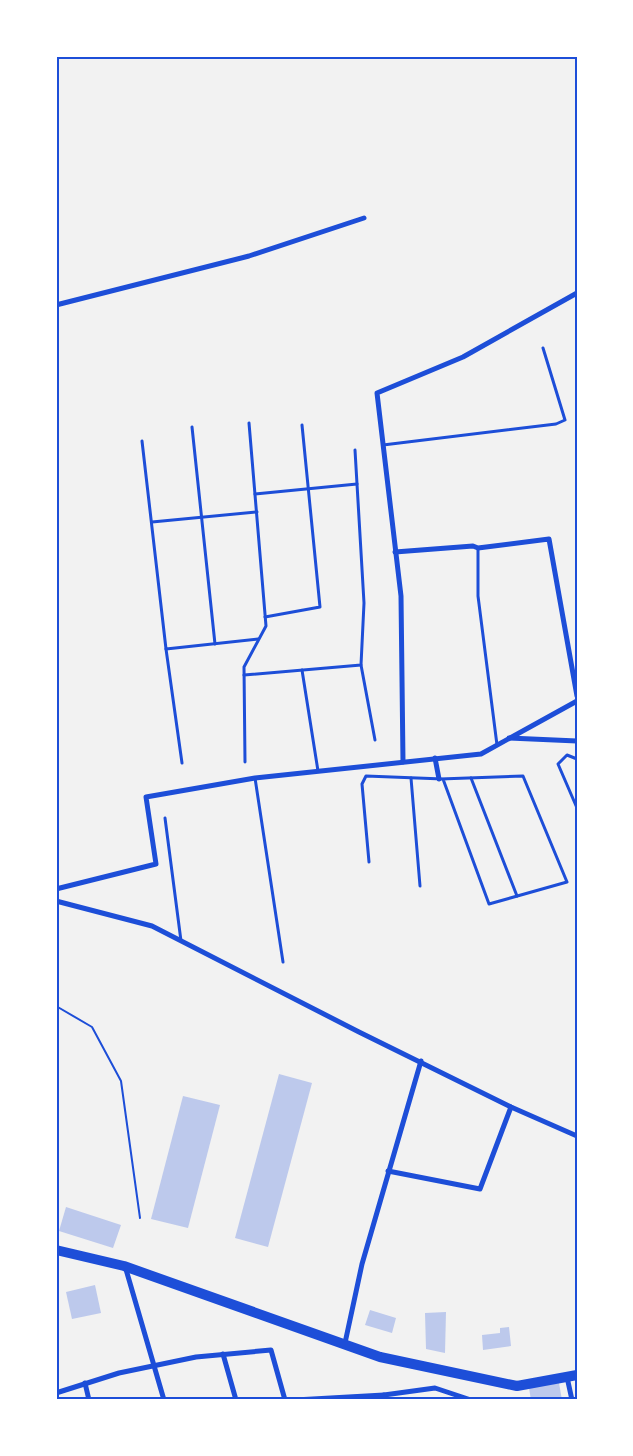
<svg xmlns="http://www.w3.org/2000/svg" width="633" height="1456" font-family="'Fira Sans Condensed',sans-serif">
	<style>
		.building { fill: #bdc9ec }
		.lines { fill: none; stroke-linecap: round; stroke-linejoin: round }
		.path { stroke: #1d4ed8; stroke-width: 2 }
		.service { stroke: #1d4ed8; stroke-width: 3 }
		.minor { stroke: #1d4ed8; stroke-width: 5 }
		.primary { stroke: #1d4ed8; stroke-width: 10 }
		.neatline { fill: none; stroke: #1d4ed8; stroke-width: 2 }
	</style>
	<rect width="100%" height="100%" fill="#f2f2f2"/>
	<g class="building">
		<polygon points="279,1074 312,1083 268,1247 235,1238"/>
		<polygon points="183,1096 220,1105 188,1228 151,1219"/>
		<polygon points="66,1207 121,1225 113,1248 59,1231"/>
		<polygon points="95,1285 101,1313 72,1319 66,1292"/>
		<polygon points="370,1310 396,1318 392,1333 365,1325"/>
		<polygon points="446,1312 445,1353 426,1349 425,1313"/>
		<polygon points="509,1327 511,1346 483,1350 482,1335 500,1333 500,1328"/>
		<polygon points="559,1383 562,1400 531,1400 529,1388"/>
	</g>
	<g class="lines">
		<polyline class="path" points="56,1006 92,1027 121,1081 140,1218"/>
		<g class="service">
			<polyline points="192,427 215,644"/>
			<polyline points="142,441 166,649 258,639"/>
			<polyline points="383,445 556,424 565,420 543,348"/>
			<polyline points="255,494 357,484"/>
			<polyline points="152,522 257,512"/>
			<polyline points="478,548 478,596 497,745"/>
			<polyline points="265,617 320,607 302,425"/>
			<polyline points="166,649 182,763"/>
			<polyline points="361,665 375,740"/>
			<polyline points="302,670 318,771"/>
			<polyline points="244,675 361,665 364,603 355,450"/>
			<polyline points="577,759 567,755 558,764 577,808"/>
			<polyline points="245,762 244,667 266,626 249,423"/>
			<polyline points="255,778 283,962"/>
			<polyline points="411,778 420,886"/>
			<polyline points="471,778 517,896"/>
			<polyline points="165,818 181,941"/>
			<polyline points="369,862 362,784 366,776 443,779 489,904 567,882 523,776 440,779"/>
		</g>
		<g class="minor">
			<polyline points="56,305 249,256 364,218"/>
			<polyline points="395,552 473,546 478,548 549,539 577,696"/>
			<polyline points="509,738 577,741"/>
			<polyline points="435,758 439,779"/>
			<polyline points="403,762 401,596 377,393 463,357 577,293"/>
			<polyline points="56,889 156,864 146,797 255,778 481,754 577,701"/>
			<polyline points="56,901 152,926 359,1032 511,1107 577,1136"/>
			<polyline points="388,1171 480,1189 511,1107"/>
			<polyline points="125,1266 164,1400"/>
			<polyline points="345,1343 362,1264 421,1061"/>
			<polyline points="223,1354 236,1400"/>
			<polyline points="567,1377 572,1400"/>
			<polyline points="85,1383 89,1400"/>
			<polyline points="56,1393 119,1373 196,1357 271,1350 285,1400"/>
			<polyline points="384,1395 435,1388 471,1400"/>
			<polyline points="295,1400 384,1395 385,1400"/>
		</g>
		<polyline class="primary" points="56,1250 124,1266 380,1357 517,1386 577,1375"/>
	</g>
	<rect width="633" height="1456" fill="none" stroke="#ffffff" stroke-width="115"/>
	<rect x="58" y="58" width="518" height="1340" class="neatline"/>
</svg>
